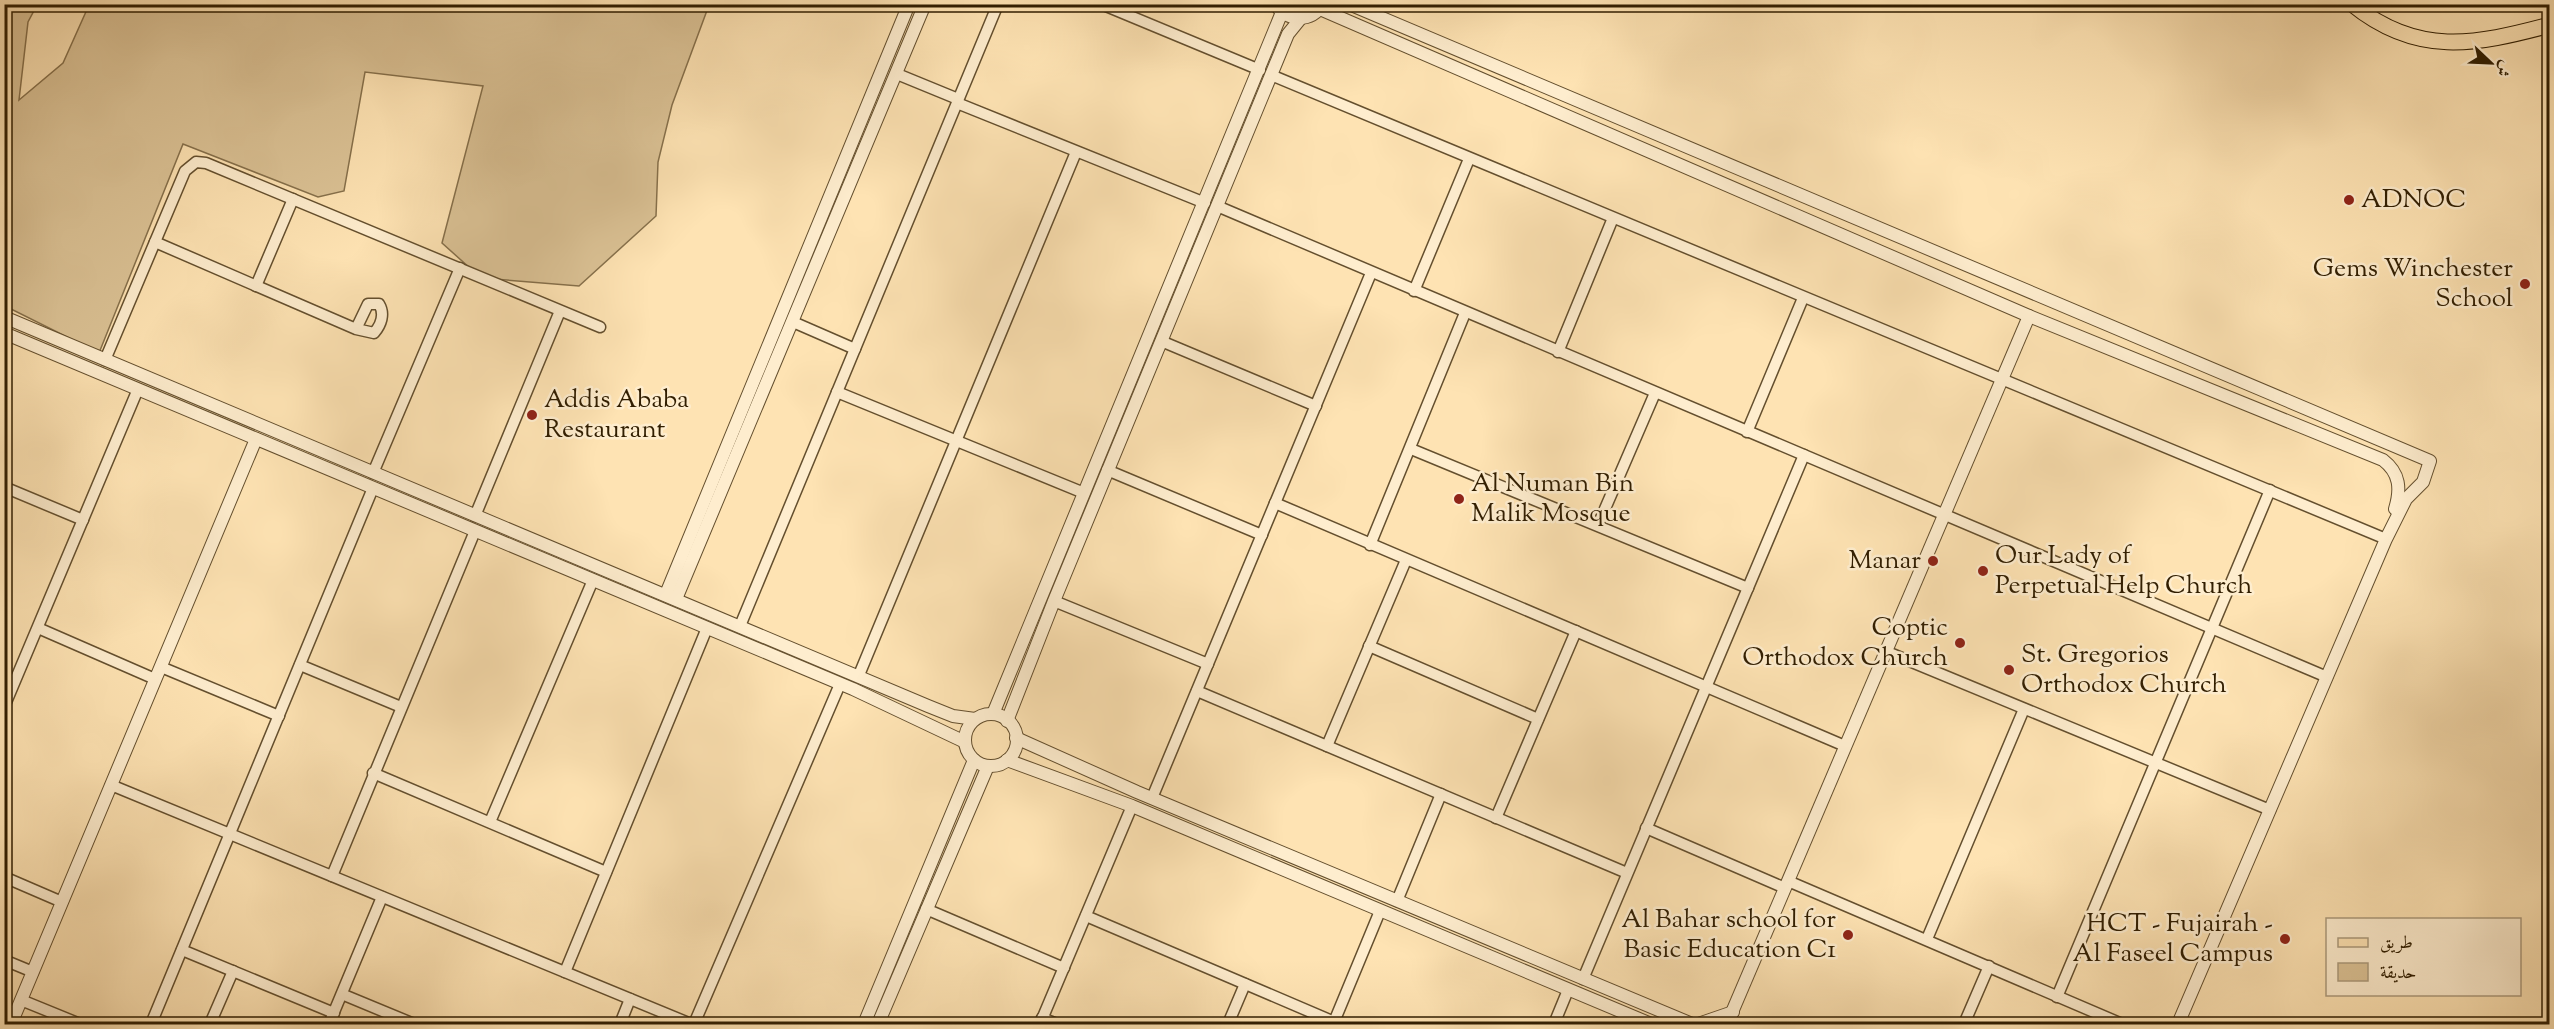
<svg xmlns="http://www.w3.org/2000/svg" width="2554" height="1029" font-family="'Sorts Mill Goudy',Amiri,serif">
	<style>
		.green { fill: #dbc295; stroke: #86704b; stroke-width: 1.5 }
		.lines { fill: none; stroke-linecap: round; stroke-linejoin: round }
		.minor-casing { stroke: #644f2e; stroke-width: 13 }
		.tertiary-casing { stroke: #644f2e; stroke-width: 14 }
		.primary-casing { stroke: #311e01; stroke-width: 17 }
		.minor { stroke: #feedce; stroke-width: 10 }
		.tertiary { stroke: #feedce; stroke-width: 12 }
		.primary { stroke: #fee3b3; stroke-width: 15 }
		.poi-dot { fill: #8f2418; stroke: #feedce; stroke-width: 2 }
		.labels { text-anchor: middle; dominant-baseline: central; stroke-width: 5; stroke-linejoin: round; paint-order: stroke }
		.poi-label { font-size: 26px; fill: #311e01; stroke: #feedce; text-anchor: start }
	</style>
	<rect width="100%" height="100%" fill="#fee3b3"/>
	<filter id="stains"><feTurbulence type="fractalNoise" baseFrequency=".00333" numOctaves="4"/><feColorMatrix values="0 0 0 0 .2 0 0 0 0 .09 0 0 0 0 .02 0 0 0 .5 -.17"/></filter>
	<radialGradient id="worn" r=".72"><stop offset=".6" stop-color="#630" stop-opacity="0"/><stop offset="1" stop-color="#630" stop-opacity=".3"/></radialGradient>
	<polygon class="green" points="4,5 37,5 28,22 19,100 63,63 89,5 709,5 672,105 658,162 656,216 579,286 481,278 442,243 483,86 365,72 344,191 318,197 183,144 99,353 5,306"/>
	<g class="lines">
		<g class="minor-casing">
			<g id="minor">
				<polyline points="1101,4 1260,70"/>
				<polyline points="897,74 958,99"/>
				<polyline points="1271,75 2386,539"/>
				<polyline points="957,103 1205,203"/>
				<polyline points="1217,206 2327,677"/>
				<path d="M 155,242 L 356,329 L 374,333 C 381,325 385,314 379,304 L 368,304 L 356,329"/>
				<polyline points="256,286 293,199"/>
				<polyline points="1414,291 1469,159"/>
				<polyline points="793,322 855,349"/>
				<polyline points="1161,341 1316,406"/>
				<polyline points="1558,352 1613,218"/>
				<polyline points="105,360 185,171 196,162 206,163 600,327"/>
				<polyline points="837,392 1084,493"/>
				<polyline points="1747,432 1803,298"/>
				<polyline points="1411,449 1748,588"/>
				<polyline points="1107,470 1262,535"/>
				<polyline points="373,473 460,268"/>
				<polyline points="4,487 83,520"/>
				<polyline points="1275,503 1845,746"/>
				<polyline points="475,516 560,311"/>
				<polyline points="1598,525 1655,393"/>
				<polyline points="1370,545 1465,313"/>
				<polyline points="1054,601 1208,664"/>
				<polyline points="740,626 998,4"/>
				<polyline points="38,628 155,679"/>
				<polyline points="1369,646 1538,719"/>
				<polyline points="1885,651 2270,810"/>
				<polyline points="300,665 401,707"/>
				<polyline points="161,667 279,716"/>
				<polyline points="859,675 1076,152"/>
				<polyline points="1197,691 1627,873"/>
				<polyline points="4,707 138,389"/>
				<polyline points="1327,746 1406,560"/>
				<polyline points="373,773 606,872"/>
				<polyline points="111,785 691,1024"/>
				<polyline points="1152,798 1371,273"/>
				<polyline points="1496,818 1576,631"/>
				<polyline points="490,822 593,580"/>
				<polyline points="1646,828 1785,888"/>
				<polyline points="332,876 475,531"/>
				<polyline points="4,877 62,902"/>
				<polyline points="1788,881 2122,1024"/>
				<polyline points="1397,901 1441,794"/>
				<polyline points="926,909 1064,968"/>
				<polyline points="1086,916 1339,1024"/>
				<polyline points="1927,939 2024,709"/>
				<polyline points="182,950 334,1013"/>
				<polyline points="4,960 33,972"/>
				<polyline points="565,972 707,628"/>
				<polyline points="1583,979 1804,455"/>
				<polyline points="344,995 414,1024"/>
				<polyline points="2057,997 2270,490"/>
				<polyline points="21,1000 80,1024"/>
				<polyline points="1042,1018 1057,1024"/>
				<polyline points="1334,1022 1380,911"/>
				<polyline points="151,1024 373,488"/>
				<polyline points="210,1024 233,971"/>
				<polyline points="329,1024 382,897"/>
				<polyline points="620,1024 630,999"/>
				<polyline points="694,1024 840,684"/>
				<polyline points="1040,1024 1132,806"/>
				<polyline points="1228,1024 1245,984"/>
				<polyline points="1554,1024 1568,990"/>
				<polyline points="1964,1024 1989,966"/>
			</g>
		</g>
		<g class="tertiary-casing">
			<g id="tertiary">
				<path d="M 1275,4 C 1287,22 1311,23 1323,4"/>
				<polyline points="1349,4 2430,461 2423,482 2406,499 2386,539 2178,1024"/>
				<path d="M 1320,9 L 2029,316 L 2383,460 C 2400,473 2401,489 2395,509"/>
				<polyline points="4,317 928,706 953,716 975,719"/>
				<polyline points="4,333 853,689 965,742"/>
				<polyline points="666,594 909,4"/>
				<polyline points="676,599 925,4"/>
				<polyline points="993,714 1282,12"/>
				<circle cx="991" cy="740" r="26"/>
				<polyline points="1007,721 1054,601 1288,34 1301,18"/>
				<polyline points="1016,738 1137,792 1692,1024"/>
				<polyline points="1007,760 1132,806 1651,1024"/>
				<polyline points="11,1024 256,439"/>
				<polyline points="864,1024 974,760"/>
				<polyline points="878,1024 988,766"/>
				<polyline points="1698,1024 1733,1012"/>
				<polyline points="1727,1024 2029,316"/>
			</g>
		</g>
		<g class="primary-casing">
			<path id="primary" d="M 2352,4 C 2417,57 2475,45 2550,25"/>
		</g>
		<use href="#minor" class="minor"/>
		<use href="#tertiary" class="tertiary"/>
		<use href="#primary" class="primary"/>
	</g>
	<g class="poi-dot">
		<circle cx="2349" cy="200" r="6"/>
		<circle cx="2525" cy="284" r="6"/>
		<circle cx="532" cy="415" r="6"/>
		<circle cx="1459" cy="499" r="6"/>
		<circle cx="1933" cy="561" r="6"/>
		<circle cx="1983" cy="571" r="6"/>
		<circle cx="1960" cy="643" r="6"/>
		<circle cx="2009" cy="670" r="6"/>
		<circle cx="1848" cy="935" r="6"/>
		<circle cx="2285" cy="939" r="6"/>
	</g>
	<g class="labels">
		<g class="poi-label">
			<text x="2361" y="200">ADNOC</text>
			<text x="2513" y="269" text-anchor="end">Gems Winchester<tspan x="2513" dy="30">School</tspan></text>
			<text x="544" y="400">Addis Ababa<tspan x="544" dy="30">Restaurant</tspan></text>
			<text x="1471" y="484">Al Numan Bin<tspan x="1471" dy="30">Malik Mosque</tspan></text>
			<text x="1995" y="556">Our Lady of<tspan x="1995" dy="30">Perpetual Help Church</tspan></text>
			<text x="1921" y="561" text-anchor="end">Manar</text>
			<text x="1948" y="628" text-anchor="end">Coptic<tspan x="1948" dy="30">Orthodox Church</tspan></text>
			<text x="2021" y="655">St. Gregorios<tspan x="2021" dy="30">Orthodox Church</tspan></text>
			<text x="1836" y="920" text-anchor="end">Al Bahar school for<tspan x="1836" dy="30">Basic Education C1</tspan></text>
			<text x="2273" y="924" text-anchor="end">HCT - Fujairah -<tspan x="2273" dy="30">Al Faseel Campus</tspan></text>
		</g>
	</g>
	<rect width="2554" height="1029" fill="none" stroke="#fee3b3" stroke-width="24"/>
	<rect x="6" y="6" width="2542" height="1017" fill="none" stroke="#311e01" stroke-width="3"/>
	<rect x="12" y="12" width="2530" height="1005" fill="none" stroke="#311e01" stroke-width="1.5"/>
	<rect x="2326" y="918" width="195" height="78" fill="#feedce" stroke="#ac9a7c" stroke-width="1.5"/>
	<rect x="2338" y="938" width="30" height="9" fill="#fee3b3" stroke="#ac9a7c" stroke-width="1.5"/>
	<text x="2380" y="948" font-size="18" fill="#311e01">طريق</text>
	<rect x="2338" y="963" width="30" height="18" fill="#dbc295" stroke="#ac9a7c" stroke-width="1.5"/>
	<text x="2380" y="978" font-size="18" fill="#311e01">حديقة</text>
	<g transform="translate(2491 63) rotate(113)" stroke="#feedce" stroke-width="4.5" paint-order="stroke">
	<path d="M0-4.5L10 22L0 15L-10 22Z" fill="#311e01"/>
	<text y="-9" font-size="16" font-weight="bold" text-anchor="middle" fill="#311e01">ش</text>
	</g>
	<rect width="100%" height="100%" filter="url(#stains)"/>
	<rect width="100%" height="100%" fill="url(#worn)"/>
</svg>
